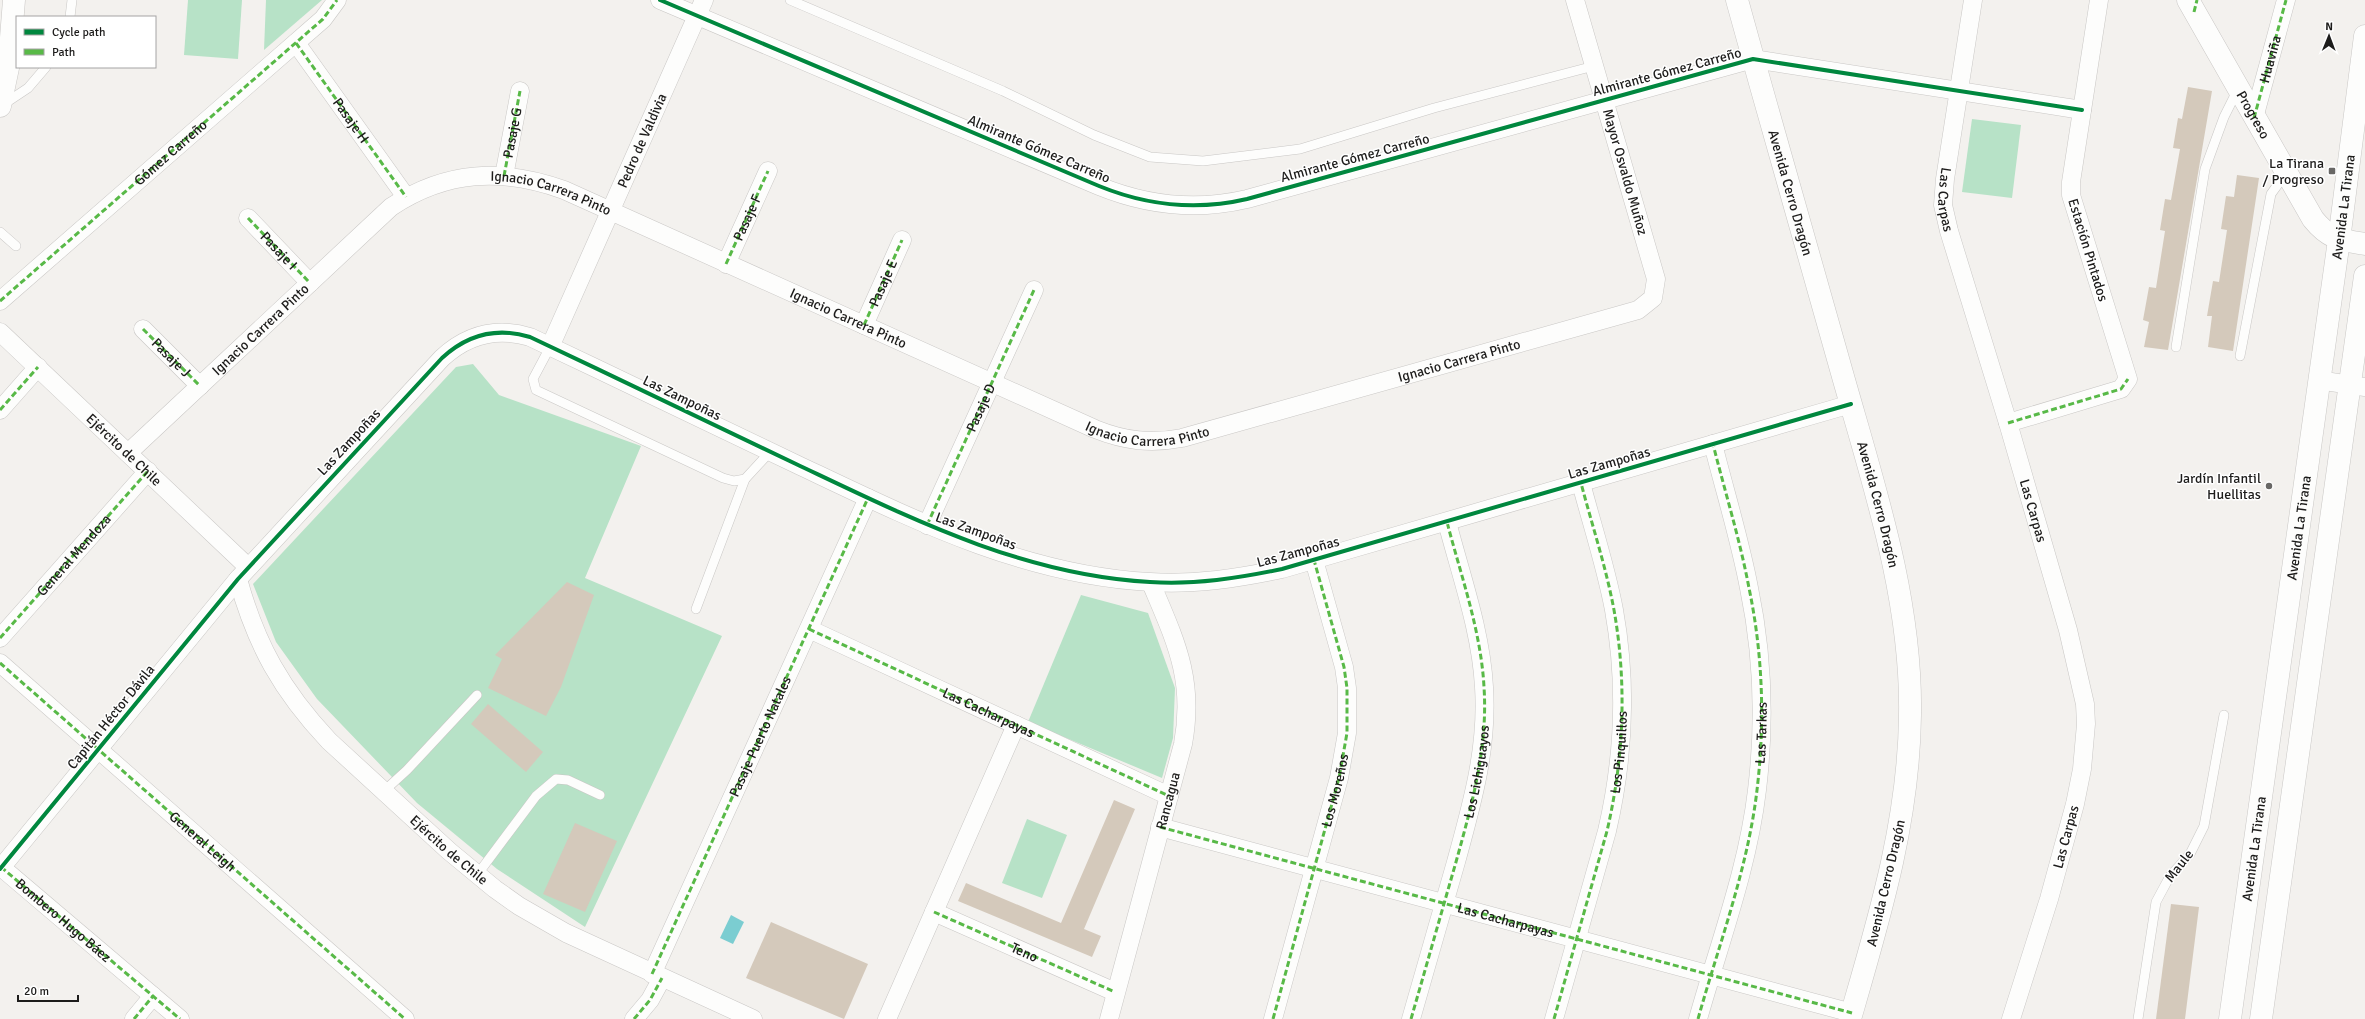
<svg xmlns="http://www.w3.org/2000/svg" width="2365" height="1019" font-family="Signika,sans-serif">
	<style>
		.green { fill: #b7e2c7 }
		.water { fill: #7bcdd1 }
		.building { fill: #d4c9bb }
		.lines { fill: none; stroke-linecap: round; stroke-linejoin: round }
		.service-casing { stroke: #c9c7c5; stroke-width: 10 }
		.minor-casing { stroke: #c9c7c5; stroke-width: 19 }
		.tertiary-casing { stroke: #c9c7c5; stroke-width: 23 }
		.secondary-casing { stroke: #c9c7c5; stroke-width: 23 }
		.trunk-casing { stroke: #c9c7c5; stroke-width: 23 }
		.service { stroke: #fdfdfc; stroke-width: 9 }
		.minor { stroke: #fdfdfc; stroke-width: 18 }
		.tertiary { stroke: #fdfdfc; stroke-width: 22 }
		.secondary { stroke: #fdfdfc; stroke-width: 22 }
		.trunk { stroke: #fdfdfc; stroke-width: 22 }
		.quiet { stroke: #58b947; stroke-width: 3; stroke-dasharray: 6 3; stroke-linecap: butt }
		.cycleway-casing { stroke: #fff; stroke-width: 6 }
		.cycleway { stroke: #00873e; stroke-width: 4 }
		.poi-dot { fill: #686765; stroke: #fff; stroke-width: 1.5 }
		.labels { text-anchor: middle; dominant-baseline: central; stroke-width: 3; stroke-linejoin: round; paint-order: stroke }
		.street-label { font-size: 14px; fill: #1d1c1b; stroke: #fff }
		.poi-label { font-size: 14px; fill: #1d1c1b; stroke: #fff; text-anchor: end }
	</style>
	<rect width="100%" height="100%" fill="#f3f1ee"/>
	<g class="green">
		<polygon points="188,0 242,0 238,59 184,55"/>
		<polygon points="266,0 322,0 264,50"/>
		<polygon points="1972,119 2021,125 2012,198 1962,192"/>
		<polygon points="473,364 499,395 641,446 585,578 722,636 585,927 497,869 417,803 317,699 276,642 253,584 456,367"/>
		<polygon points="1081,595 1148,613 1175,688 1173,738 1162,778 1028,722"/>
		<polygon points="1027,819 1067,835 1042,898 1002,883"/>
	</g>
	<polygon class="water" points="731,915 744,922 733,944 720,938"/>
	<g class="building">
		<polygon points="2188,87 2212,91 2168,350 2144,347 2149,322 2143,320 2149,287 2156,288 2165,231 2160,230 2165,199 2171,200 2180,149 2173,148 2178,118 2182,119"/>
		<polygon points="2237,175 2259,178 2233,351 2208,347 2212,316 2207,316 2213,281 2219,282 2227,230 2221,229 2226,196 2234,197"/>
		<polygon points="567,582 594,595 561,687 546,716 488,688 502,659 495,655"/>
		<polygon points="488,704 543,752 526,772 471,724"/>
		<polygon points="1114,800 1135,809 1084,929 1101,936 1092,957 958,901 966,883 1061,923"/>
		<polygon points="575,823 617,841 585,912 543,894"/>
		<polygon points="2171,904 2199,907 2185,1019 2156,1019"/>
		<polygon points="771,922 868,964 844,1019 746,978"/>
	</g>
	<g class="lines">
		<g class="service-casing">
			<g id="service">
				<polyline points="790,0 1003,91 1094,135 1150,157 1203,161 1300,149 1434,108 1594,66"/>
				<polyline points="70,17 72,0"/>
				<polyline points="4,104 28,88 46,67"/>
				<polyline points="0,232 16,246"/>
				<polyline points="550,347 533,379 536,390 723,478 734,481 745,479 770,452"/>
				<polyline points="2176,347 2205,169 2224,117 2238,89"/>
				<polyline points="2240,356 2271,194 2286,173"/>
				<polyline points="696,609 745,479"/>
				<polyline points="384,791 407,770 477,695"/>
				<polyline points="477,875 536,796 556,779 568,780 600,795"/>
				<polyline points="2138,1019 2156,902 2170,876 2190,854 2204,826 2224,715"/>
			</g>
		</g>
		<g class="minor-casing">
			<g id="minor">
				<path d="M 660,0 L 1099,186 C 1148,206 1196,211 1247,199 L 1753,59 L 2082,110"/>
				<path id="s1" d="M 1973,0 L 1945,179 L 1943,205 L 1949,231 L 2008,423 L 2068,630 L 2085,704 L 2086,724 L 2082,769 L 2075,804 L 2049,899 L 2011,1019"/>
				<polyline points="296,43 406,197"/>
				<path id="s2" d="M 2254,118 L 2286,0"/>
				<path id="s3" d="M 504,176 L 520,91"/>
				<path id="s4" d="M 248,218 L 310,283"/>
				<polyline points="726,264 768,171"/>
				<path id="s5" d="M 0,301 L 323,19 L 337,0"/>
				<path id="s6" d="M 864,325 L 902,240"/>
				<path id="s7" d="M 143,329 L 200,386"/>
				<path id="s8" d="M 0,332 L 248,567"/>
				<path id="s9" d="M 550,347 L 704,0"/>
				<polyline points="2318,380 2365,387"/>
				<polyline points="0,410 38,367"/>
				<polyline points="2008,423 2121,389 2128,379 2071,195 2071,182 2099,0"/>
				<path id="s10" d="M 128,453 L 391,207 C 447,170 502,168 564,190 L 1095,429 C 1125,441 1151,444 1182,438 L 1638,310 L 1653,298 L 1656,279 L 1575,0"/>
				<polyline points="927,525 1034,290"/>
				<path id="s11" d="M 238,579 C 256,645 282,691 329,741 L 449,851 L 495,889 L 519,906 L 566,933 L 753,1019"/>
				<path id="s12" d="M 809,629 L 1169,796"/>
				<polyline points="0,638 148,471"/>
				<path id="s13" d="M 0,663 L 405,1019"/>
				<path id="s14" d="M 1160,827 L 1852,1013"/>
				<path id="s15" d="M 1,867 L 180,1019"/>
				<path d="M 0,869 L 238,579 L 442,358 C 468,334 497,327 530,337 C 619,379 708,422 796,464 C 910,518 1022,575 1150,582 C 1195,585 1239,578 1282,569 L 1851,404"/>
				<polyline points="934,912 1115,992"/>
				<path id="s16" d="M 652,974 L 868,498"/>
				<polyline points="134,1019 153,996"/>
				<polyline points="634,1019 650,1000 662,978"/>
				<polyline points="887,1019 1016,725"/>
				<path id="s17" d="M 1109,1019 L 1183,744 C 1195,679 1175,640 1151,583"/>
				<polyline points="1273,1019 1339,778 1347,733 1347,688 1344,667 1314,560"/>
				<path d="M 1411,1019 C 1426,967 1441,914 1456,862 C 1472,804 1488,748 1484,687 C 1481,631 1461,576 1447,522"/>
				<path d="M 1554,1019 L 1607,831 C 1624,758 1627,683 1614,610 C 1606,567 1592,525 1581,483"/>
				<path id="s18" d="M 1698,1019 C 1719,944 1748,868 1757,790 C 1765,723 1763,655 1749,588 C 1740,540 1725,492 1713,444"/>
			</g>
		</g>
		<g class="tertiary-casing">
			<g id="tertiary">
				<path id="s19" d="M 1737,0 C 1772,127 1808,254 1844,380 C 1875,489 1912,601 1910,715 C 1909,821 1879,919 1850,1019"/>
				<path id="s20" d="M 2188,0 L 2313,219 C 2329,239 2341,240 2365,244"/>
			</g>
		</g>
		<g class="secondary-casing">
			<polyline id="secondary" points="0,106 9,63 14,0"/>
		</g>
		<g class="trunk-casing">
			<g id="trunk">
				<path id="s21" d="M 2230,1019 L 2339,240 L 2365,36"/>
				<polyline points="2261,1019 2365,276"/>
			</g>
		</g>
		<use href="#service" class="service"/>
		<use href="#minor" class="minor"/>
		<use href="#tertiary" class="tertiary"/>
		<use href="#secondary" class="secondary"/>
		<use href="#trunk" class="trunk"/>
		<g class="quiet">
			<polyline points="2194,12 2197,0"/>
			<path id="s22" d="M 296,43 L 406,197"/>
			<polyline points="2254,118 2286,0"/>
			<polyline points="504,176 520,91"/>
			<polyline points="248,218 310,283"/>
			<path id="s23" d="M 726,264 L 768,171"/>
			<polyline points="0,301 323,19 337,0"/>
			<polyline points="864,325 902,240"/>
			<polyline points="143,329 200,386"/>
			<polyline points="0,410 38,367"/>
			<polyline points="2008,423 2121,389 2128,379"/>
			<path id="s24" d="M 927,525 L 1034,290"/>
			<polyline points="809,629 1169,796"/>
			<path id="s25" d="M 0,638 L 148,471"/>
			<polyline points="0,663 405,1019"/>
			<polyline points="1160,827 1852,1013"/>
			<polyline points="1,867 180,1019"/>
			<path id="s26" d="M 934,912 L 1115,992"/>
			<polyline points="652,974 868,498"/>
			<polyline points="134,1019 153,996"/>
			<polyline points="634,1019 650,1000 662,978"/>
			<path id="s27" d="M 1273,1019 L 1339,778 L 1347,733 L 1347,688 L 1344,667 L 1314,560"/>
			<path id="s28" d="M 1411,1019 C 1426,967 1441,914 1456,862 C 1472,804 1488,748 1484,687 C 1481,631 1461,576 1447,522"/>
			<path id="s29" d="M 1554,1019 L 1607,831 C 1624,758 1627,683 1614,610 C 1606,567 1592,525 1581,483"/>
			<path d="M 1698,1019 C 1719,944 1748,868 1757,790 C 1765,723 1763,655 1749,588 C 1740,540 1725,492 1713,444"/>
		</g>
		<g class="cycleway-casing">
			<g id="cycleway">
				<path d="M 660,0 L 1099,186 C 1148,206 1196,211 1247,199 L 1753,59 L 2082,110"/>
				<path d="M 0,869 L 238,579 L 442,358 C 468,334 497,327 530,337 C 619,379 708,422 796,464 C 910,518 1022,575 1150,582 C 1195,585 1239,578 1282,569 L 1851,404"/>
			</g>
		</g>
		<use href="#cycleway" class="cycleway"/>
	</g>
	<g class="poi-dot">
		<rect x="2328" y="167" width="8" height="8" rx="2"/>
		<circle cx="2269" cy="486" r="4"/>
	</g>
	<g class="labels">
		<g class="street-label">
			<text stroke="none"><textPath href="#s2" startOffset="61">Huaviña</textPath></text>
			<text transform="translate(1667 72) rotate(-15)">Almirante Gómez Carreño</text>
			<text stroke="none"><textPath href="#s20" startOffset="132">Progreso</textPath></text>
			<text stroke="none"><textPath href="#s22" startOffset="95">Pasaje H</textPath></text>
			<text stroke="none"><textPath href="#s3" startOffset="44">Pasaje G</textPath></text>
			<text stroke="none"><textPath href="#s9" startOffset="226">Pedro de Valdivia</textPath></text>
			<text transform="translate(1039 149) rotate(23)">Almirante Gómez Carreño</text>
			<text stroke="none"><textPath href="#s5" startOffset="226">Gómez Carreño</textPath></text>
			<text transform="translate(1355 158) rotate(-15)">Almirante Gómez Carreño</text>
			<text transform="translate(1625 172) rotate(74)">Mayor Osvaldo Muñoz</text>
			<text stroke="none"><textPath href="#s19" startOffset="200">Avenida Cerro Dragón</textPath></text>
			<text stroke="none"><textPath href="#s10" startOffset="529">Ignacio Carrera Pinto</textPath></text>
			<text stroke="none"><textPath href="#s1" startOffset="202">Las Carpas</textPath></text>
			<text stroke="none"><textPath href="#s21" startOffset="820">Avenida La Tirana</textPath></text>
			<text stroke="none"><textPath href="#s23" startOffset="51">Pasaje F</textPath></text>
			<text stroke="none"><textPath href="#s4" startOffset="45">Pasaje I</textPath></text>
			<text transform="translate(2088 250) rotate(73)">Estación Pintados</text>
			<text stroke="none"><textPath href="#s6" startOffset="46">Pasaje E</textPath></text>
			<text stroke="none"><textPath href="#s10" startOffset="853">Ignacio Carrera Pinto</textPath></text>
			<text stroke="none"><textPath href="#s10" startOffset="181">Ignacio Carrera Pinto</textPath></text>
			<text stroke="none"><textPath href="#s7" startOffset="40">Pasaje J</textPath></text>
			<text stroke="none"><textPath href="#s10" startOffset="1500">Ignacio Carrera Pinto</textPath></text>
			<text transform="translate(682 398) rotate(26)">Las Zampoñas</text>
			<text stroke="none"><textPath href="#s24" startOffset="129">Pasaje D</textPath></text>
			<text stroke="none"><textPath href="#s10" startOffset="1177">Ignacio Carrera Pinto</textPath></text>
			<text transform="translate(349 442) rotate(-47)">Las Zampoñas</text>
			<text stroke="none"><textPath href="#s8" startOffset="171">Ejército de Chile</textPath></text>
			<text transform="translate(1609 463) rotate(-16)">Las Zampoñas</text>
			<text stroke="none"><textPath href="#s19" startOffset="524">Avenida Cerro Dragón</textPath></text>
			<text stroke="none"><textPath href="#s1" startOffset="526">Las Carpas</textPath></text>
			<text stroke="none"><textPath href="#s21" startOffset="496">Avenida La Tirana</textPath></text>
			<text transform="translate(976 531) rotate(20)">Las Zampoñas</text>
			<text transform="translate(1298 552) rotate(-15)">Las Zampoñas</text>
			<text stroke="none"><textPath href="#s25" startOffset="111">General Mendoza</textPath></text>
			<text stroke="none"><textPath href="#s12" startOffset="198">Las Cacharpayas</textPath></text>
			<text transform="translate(111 717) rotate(-51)">Capitán Héctor Dávila</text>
			<text stroke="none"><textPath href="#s18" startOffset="294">Las Tarkas</textPath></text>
			<text stroke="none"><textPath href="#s16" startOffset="261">Pasaje Puerto Natales</textPath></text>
			<text stroke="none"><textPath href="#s29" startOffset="275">Los Pinquillos</textPath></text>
			<text stroke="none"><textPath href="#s28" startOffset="256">Los Lichiguayos</textPath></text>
			<text stroke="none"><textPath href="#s27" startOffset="237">Los Moreños</textPath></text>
			<text stroke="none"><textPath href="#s17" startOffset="226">Rancagua</textPath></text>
			<text transform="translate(2066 837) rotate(-75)">Las Carpas</text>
			<text stroke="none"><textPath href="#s13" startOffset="270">General Leigh</textPath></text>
			<text stroke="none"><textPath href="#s21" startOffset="172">Avenida La Tirana</textPath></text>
			<text stroke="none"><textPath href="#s11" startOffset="350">Ejército de Chile</textPath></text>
			<text transform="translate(2179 866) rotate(-52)">Maule</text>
			<text transform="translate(1886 883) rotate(-77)">Avenida Cerro Dragón</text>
			<text stroke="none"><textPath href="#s15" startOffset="82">Bombero Hugo Báez</textPath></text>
			<text stroke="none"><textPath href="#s14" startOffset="358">Las Cacharpayas</textPath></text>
			<text stroke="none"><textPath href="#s26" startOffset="99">Teno</textPath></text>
		</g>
		<g class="poi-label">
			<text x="2324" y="163">La Tirana<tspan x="2324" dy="16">/ Progreso</tspan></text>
			<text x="2261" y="478">Jardín Infantil<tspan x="2261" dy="16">Huellitas</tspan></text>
		</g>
	</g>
	<rect x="16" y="16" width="140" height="52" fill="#ffffff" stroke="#a5a4a4"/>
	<rect x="24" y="29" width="20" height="6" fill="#00873e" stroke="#a5a4a4"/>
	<text x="52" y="36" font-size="12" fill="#1d1c1b">Cycle path</text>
	<rect x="24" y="49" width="20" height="6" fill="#58b947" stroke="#a5a4a4"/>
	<text x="52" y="56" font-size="12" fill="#1d1c1b">Path</text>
	<g transform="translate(2329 36) rotate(1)" stroke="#ffffff" stroke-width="3" paint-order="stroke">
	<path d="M0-3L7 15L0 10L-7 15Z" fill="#1d1c1b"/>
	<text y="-6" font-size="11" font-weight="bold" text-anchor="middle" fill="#1d1c1b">N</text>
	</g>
	<path d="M18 995v6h60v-6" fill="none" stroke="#1d1c1b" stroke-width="2"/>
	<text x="24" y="995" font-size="12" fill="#1d1c1b" stroke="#ffffff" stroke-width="3" paint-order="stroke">20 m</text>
</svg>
